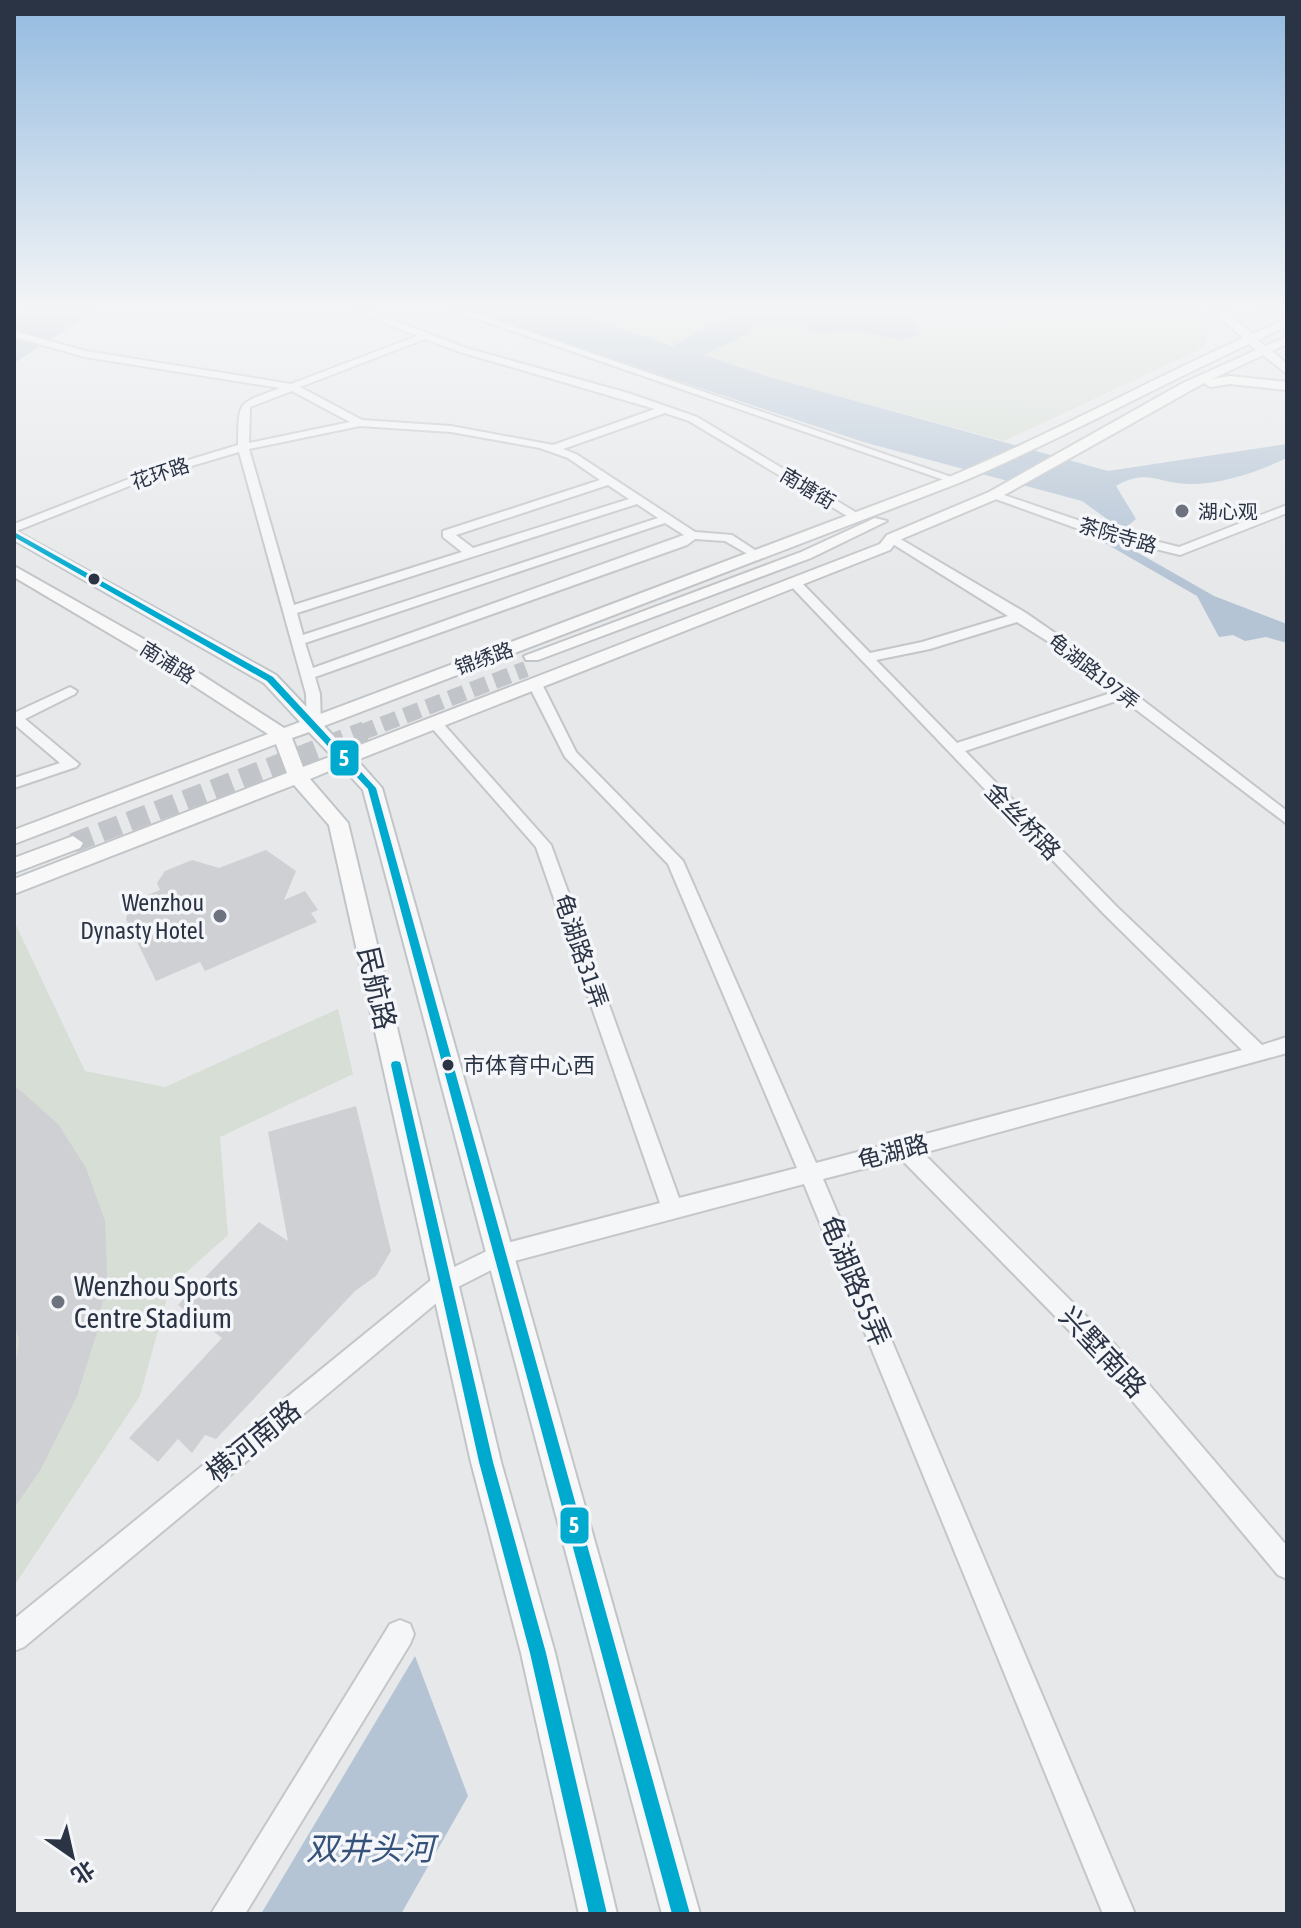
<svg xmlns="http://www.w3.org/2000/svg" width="1301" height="1928" font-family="'Asap Condensed','Noto Sans SC',sans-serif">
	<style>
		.green { fill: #d6ded6 }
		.water { fill: #b4c4d5 }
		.building { fill: #ced0d3 }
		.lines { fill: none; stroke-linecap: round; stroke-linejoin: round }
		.major-tunnel-far1 { stroke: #c1c4c9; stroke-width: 16; stroke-dasharray: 16 8; stroke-linecap: butt }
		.major-tunnel { stroke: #c1c4c9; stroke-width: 20; stroke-dasharray: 20 10; stroke-linecap: butt }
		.minor-casing { stroke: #c4c6c8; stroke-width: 4 }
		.major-casing { stroke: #c2c5c8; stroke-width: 4 }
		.minor { fill: #f5f6f7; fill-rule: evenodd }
		.major { fill: #f8f8f8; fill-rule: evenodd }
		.bus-1-casing { stroke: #f4f6f9; stroke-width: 6 }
		.bus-1 { fill: #00a9ce; fill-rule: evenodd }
		.poi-dot { fill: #6c737f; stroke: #f4f6f9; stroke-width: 3 }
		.bus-dot { fill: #2b3445; stroke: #f4f6f9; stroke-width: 3 }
		.labels { text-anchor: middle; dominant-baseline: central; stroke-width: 7; stroke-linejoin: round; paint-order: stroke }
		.far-street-label { font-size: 20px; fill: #2b3445; stroke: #f4f6f9 }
		.far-poi-label { font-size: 20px; fill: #2b3445; stroke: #f4f6f9; text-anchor: start }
		.bus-label { font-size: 22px; fill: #2b3445; stroke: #f4f6f9; text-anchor: start }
		.street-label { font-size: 24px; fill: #2b3445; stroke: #f4f6f9 }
		.poi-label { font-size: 24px; fill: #2b3445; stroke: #f4f6f9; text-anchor: end }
		.near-street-label { font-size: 28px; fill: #2b3445; stroke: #f4f6f9 }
		.near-poi-label { font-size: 28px; fill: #2b3445; stroke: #f4f6f9; text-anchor: start }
		.near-water-label { font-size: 32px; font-style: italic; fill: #34527a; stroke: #f4f6f9 }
		.line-badge { stroke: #f4f6f9; stroke-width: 3 }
		.badge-label { font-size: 22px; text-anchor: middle; font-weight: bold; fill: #fff }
	</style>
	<rect width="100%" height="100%" fill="#e6e8ea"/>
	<g class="green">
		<polygon points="567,310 1199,310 1209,319 1205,347 1004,441 769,377"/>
		<polygon points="14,921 85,1071 165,1087 338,1009 353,1074 220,1137 228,1235 170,1287 140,1396 14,1586"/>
	</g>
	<g class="water">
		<polygon points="29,310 96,310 14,363 14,320"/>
		<path d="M 463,310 L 567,310 L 673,346 L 717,321 L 770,310 L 903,310 L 904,316 L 915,324 L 918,335 C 894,347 878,331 855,331 C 839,331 825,334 809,332 C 797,317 769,323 752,327 L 750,333 L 703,355 L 769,377 L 1108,471 L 1287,444 L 1287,458 C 1257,472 1222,484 1189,484 C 1158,483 1146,468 1116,486 L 1136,519 L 1125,528 L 1121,543 L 1214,596 L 1287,624 L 1287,643 L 1266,637 L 1245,641 L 1233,635 L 1219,637 L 1197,596 L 1103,542 L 1099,535 L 1107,519 L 1082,501 L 867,443 Z"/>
		<polygon points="415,1656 468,1796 401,1914 261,1914"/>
	</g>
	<g class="building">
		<polygon points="266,850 296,871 284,900 305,891 318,910 311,913 317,922 205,971 200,962 156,981 126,919 130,902 160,890 157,883 165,871 192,860 219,868"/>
		<polygon points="14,1085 58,1124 86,1168 105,1221 107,1274 98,1329 77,1396 41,1469 14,1508 14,1374 19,1340 14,1324"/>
		<polygon points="356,1106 391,1251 376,1276 355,1291 216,1439 205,1435 192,1453 178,1439 158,1462 129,1438 222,1338 178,1305 259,1222 288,1241 268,1132"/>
	</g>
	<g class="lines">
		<polyline class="major-tunnel-far1" points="360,733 526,669"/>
		<polyline class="major-tunnel" points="73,843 365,731"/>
		<g class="minor-casing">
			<g id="minor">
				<path d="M 354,310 L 367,310 L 466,348 L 628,393 L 697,417 L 862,516 L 852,519 L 689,421 L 665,413 L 563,449 L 576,454 L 695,532 L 732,535 L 764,556 L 758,560 L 725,541 L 695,539 L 687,545 L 315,677 L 320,694 L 321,723 L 314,728 L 307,723 L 306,694 L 239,452 L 147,479 L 14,532 L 14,524 L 139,475 L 238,445 C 239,398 237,405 280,388 L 85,357 L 14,337 L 14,331 L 86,351 L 291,384 L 417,336 ZM 425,339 L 460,352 L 655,409 L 553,445 L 451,426 L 362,420 L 300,387 ZM 292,391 L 350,422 L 249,443 L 250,407 ZM 360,426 L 451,432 L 540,448 L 568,458 L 600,480 L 443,531 L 443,537 L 462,552 L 294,605 L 249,449 ZM 608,485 L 629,499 L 473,548 L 456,535 ZM 637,504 L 658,518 L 303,635 L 297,613 ZM 665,523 L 684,535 L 313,668 L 305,643 Z"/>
				<polygon points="452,310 466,310 960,480 950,482"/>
				<polygon points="990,493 998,493 1095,526 1179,547 1287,505 1287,513 1180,555 1087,532 990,497"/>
				<path d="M 892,534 L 1026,613 L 1062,638 L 1287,811 L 1287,824 L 1122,699 L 965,751 L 1116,906 L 1262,1045 L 1287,1037 L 1287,1053 L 923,1153 L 1116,1346 L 1287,1546 L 1287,1579 L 1278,1575 L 1100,1362 L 901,1159 L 823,1179 L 1135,1914 L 1103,1914 L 804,1184 L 503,1264 L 452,1290 L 24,1647 L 14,1651 L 14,1619 L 436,1276 L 499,1245 L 660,1203 L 536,847 L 430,726 L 430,720 L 440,720 L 551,845 L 679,1198 L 797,1168 L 668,864 L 565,757 L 528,684 L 530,681 L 535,680 L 542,684 L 576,752 L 683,861 L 816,1163 L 1242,1050 L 1104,914 L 788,583 L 799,580 L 870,653 L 922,642 L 1008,616 L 888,541 L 886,538 ZM 1017,622 L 1052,644 L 1114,692 L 957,743 L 876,660 L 930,649 Z"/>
				<polygon points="70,687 77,691 75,694 25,719 79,764 76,767 14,788 14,778 60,763 14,724 14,713"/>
				<polygon points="400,1620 410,1624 414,1634 410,1644 245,1914 211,1914 390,1624"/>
			</g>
		</g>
		<g class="major-casing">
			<g id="major">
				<path d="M 1212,310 L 1224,310 L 1252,334 L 1287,319 L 1287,326 L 1258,340 L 1265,346 L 1287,337 L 1287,344 L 1272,351 L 1287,364 L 1287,374 L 1263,355 L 1212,379 L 1230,376 L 1287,382 L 1287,390 L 1230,384 L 1210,387 L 1204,383 L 999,498 L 897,541 L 890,550 L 357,760 L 382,788 L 700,1914 L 662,1914 L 363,790 L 341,766 L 310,779 L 348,823 L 501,1462 L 555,1653 L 617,1914 L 579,1914 L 521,1653 L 471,1462 L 329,825 L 294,785 L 14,894 L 14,879 L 287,773 L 276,744 L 14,844 L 14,830 L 268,734 L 151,658 L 14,577 L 14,566 L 163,650 L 284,728 L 300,722 L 264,683 L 14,540 L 14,530 L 276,675 L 315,716 L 949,477 C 1049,435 1144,383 1243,338 ZM 1249,344 L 1256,350 L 1181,384 L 989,492 L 887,535 L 880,544 L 347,750 L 324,726 L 959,483 C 1058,441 1152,389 1249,344 ZM 309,732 L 332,756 L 303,767 L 292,738 Z"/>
				<polygon points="1262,310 1287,310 1287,314"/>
				<polygon points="875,518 887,521 811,558 538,660 526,660 524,656 801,552"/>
				<polygon points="73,836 83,843 80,848 14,873 14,858"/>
			</g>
		</g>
		<use href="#minor" class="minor"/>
		<use href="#major" class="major"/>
		<g class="bus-1-casing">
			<g id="bus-1">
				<polygon points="14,532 273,677 376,788 690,1914 672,1914 368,789 267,681 14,537"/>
				<polygon points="396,1061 400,1062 401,1065 493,1462 546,1653 607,1914 589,1914 530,1653 479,1462 391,1065 392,1062"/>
			</g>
		</g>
		<use href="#bus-1" class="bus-1"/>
	</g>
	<linearGradient id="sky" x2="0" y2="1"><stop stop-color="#93bae0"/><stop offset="0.53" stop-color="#f4f5f6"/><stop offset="1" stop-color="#f4f5f6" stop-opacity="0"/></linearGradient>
	<rect width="1301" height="580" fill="url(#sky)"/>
	<g class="poi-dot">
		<circle cx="1182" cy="511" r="8"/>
		<circle cx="220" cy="916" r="8"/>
		<circle cx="58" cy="1302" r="8"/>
	</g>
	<g class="bus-dot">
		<circle cx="94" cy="579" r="7"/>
		<circle cx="448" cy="1065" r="7"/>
	</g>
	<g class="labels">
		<g class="far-street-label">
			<text transform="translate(160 473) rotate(-18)">花环路</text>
			<text transform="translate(808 488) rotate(31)">南塘街</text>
			<text transform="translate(1118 535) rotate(16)">茶院寺路</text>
			<text transform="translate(484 658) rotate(-20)">锦绣路</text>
			<text transform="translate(168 662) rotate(32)">南浦路</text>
			<text transform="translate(1094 671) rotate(38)">龟湖路197弄</text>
		</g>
		<g class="far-poi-label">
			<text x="1198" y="511">湖心观</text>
		</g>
		<g class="bus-label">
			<text x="463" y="1065">市体育中心西</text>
		</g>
		<g class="street-label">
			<text transform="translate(1023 821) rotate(46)">金丝桥路</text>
			<text transform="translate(581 951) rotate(71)">龟湖路31弄</text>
			<text transform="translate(893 1152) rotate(-15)">龟湖路</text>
		</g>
		<g class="poi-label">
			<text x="204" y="902">Wenzhou<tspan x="204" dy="28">Dynasty Hotel</tspan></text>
		</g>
		<g class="near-street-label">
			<text transform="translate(377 988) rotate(77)">民航路</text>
			<text transform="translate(855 1281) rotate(67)">龟湖路55弄</text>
			<text transform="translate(1103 1352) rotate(47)">兴墅南路</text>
			<text transform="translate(253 1441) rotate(-39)">横河南路</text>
		</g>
		<g class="near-poi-label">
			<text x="74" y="1286">Wenzhou Sports<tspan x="74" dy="32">Centre Stadium</tspan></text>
		</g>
		<g class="near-water-label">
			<text x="370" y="1848">双井头河</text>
		</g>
	</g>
	<g class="line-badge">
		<rect x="329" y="739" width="31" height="38" rx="8" fill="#00a9ce"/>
		<rect x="559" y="1506" width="31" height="39" rx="8" fill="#00a9ce"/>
	</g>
	<g class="badge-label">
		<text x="344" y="766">5</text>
		<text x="574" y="1533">5</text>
	</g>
	<rect width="1301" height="1928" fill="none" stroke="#2b3445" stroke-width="32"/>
	<g transform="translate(72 1856) rotate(146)" stroke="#f4f6f9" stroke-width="6" paint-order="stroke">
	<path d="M0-6L14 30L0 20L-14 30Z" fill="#2b3445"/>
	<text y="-12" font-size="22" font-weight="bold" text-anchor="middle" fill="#2b3445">北</text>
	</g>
</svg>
